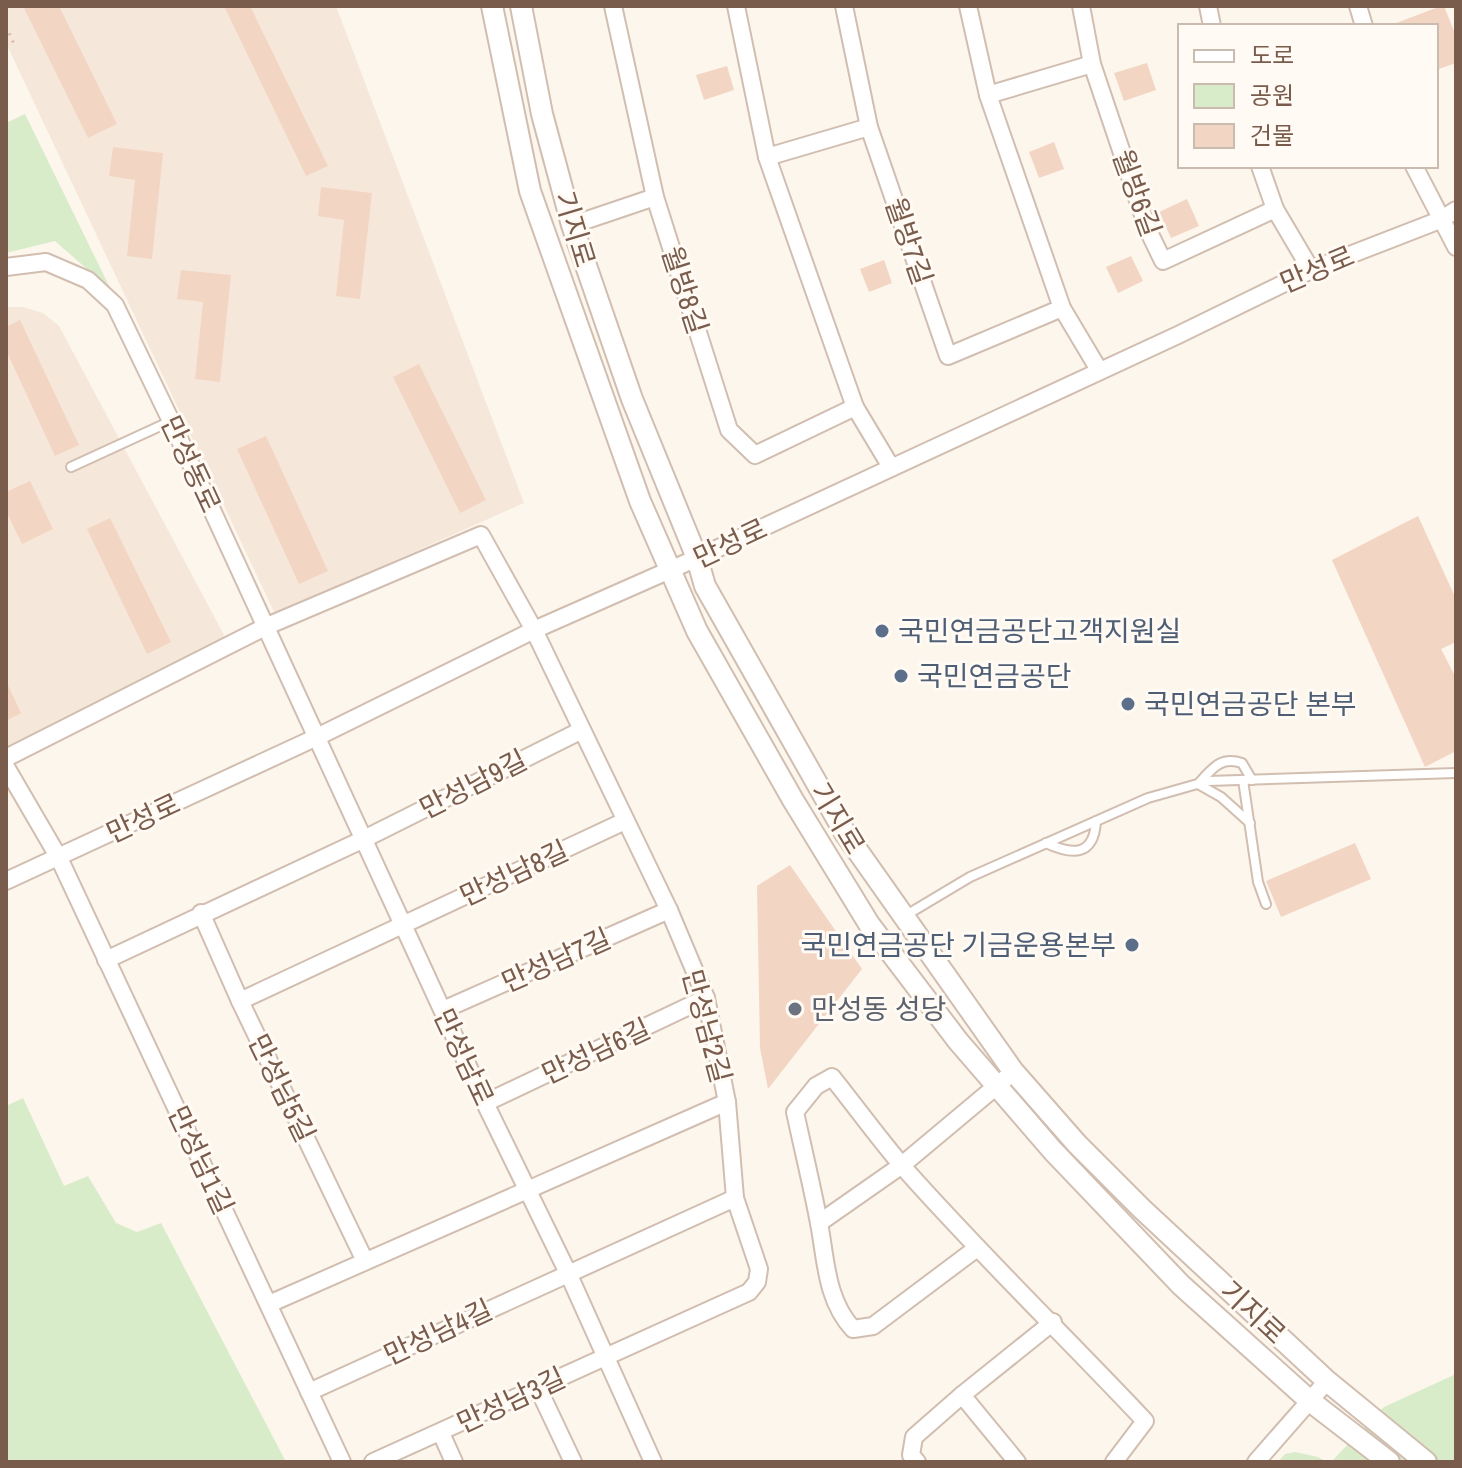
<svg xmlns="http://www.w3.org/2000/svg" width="1462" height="1468" font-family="'Archivo Narrow','Noto Sans KR',sans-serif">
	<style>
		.residential { fill: #f5e8da }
		.green { fill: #d8ecc9 }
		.building { fill: #f3d5c3 }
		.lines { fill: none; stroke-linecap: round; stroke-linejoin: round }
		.service-casing { stroke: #d1beb0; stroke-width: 12 }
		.minor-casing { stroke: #d1beb0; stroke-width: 20 }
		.tertiary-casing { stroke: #d1beb0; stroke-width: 24 }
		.path { stroke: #d9b8a5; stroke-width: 3; stroke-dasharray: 2 6; stroke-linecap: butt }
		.service { stroke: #fff; stroke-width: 8 }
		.minor { stroke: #fff; stroke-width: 16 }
		.tertiary { stroke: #fff; stroke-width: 20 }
		.service-dot { fill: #5c6f8a; stroke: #fffaf3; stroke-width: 3 }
		.worship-dot { fill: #6b7280; stroke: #fffaf3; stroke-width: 3 }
		.labels { text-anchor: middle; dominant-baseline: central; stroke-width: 6; stroke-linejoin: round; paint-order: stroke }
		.street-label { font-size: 28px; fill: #7a5c4d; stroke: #fffaf3 }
		.service-label { font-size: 28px; fill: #4e5e75; stroke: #fffaf3; text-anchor: start }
		.worship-label { font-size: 28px; fill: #5b616d; stroke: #fffaf3; text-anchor: start }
	</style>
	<rect width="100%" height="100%" fill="#fdf6ec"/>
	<g class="residential">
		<polygon points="6,6 336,6 524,503 275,614 6,43"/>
		<polygon points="6,307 23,307 43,313 59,326 224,635 218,650 6,749"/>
	</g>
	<g class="green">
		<polygon points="25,114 111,290 55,241 6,253 6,123"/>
		<polygon points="23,1098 64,1186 88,1176 116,1223 137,1232 161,1223 286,1462 6,1462 6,1106"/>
		<polygon points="1456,1374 1456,1462 1331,1462 1384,1407"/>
		<polygon points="1295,1452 1318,1457 1327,1462 1278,1462 1285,1454"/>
	</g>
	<g class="building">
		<polygon points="23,6 59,6 117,124 88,138"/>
		<polygon points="224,6 250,6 328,166 306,176"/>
		<polygon points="1441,6 1444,6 1456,36 1456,63 1436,70 1436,26 1391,25"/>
		<polygon points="1147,63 1156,90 1124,101 1114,73"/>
		<polygon points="727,66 734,90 704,100 696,75"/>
		<polygon points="1054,142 1064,169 1039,178 1029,152"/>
		<polygon points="113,147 163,153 152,259 127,256 135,180 109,176"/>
		<polygon points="321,187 372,193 360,299 336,296 344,220 318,216"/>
		<polygon points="1187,199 1199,226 1171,238 1159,212"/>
		<polygon points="1131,256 1143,281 1118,293 1106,267"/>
		<polygon points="884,260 892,283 869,292 860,269"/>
		<polygon points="181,270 231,275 220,382 195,379 203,302 177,299"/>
		<polygon points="20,320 79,445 55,456 6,350 6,327"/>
		<polygon points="419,364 486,500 460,513 393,377"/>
		<polygon points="266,436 328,571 299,584 237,449"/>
		<polygon points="30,481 53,529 22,544 6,511 6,492"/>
		<polygon points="1418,516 1456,599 1456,642 1441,649 1456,678 1456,751 1425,767 1332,560"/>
		<polygon points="110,518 171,642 147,654 87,529"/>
		<polygon points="6,681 21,713 6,721"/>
		<polygon points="1355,843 1371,879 1281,917 1266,881"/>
		<polygon points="790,865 862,969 768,1089 760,1048 757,886"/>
	</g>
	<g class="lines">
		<g class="service-casing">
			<g id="service">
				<polyline points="71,467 171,421"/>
				<polyline points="1243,780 1258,882 1266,904"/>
				<path d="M 1250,823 L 1221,797 L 1198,784 C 1212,769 1220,756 1242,763 L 1252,780"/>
				<path d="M 1046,843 C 1072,855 1094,857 1096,821"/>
				<polyline points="903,917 970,877 1148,798 1208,781 1456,773"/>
			</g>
		</g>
		<g class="minor-casing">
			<g id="minor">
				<polyline points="613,6 655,197 729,430 755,455 855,407"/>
				<polyline points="736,6 767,157 855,407 891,467"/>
				<polyline points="844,6 869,127 948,356 1062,308"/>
				<polyline points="968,6 988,95 1062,308 1099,370"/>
				<polyline points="1081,6 1092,64 1148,230 1163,261 1275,209"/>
				<polyline points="1208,6 1212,26"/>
				<polyline points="1358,6 1364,26"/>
				<polyline points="988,95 1092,64"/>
				<polyline points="767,157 869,127"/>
				<polyline points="1260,166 1275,209 1311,270"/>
				<polyline points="1414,166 1456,247"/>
				<polyline points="572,225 655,197"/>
				<polyline points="6,267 46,262 88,280 115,305 171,421 485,1103 568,1273 653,1462"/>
				<polyline points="6,758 267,626 481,535 534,630 669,910 706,998 727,1102 735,1198 759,1269 757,1282 749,1292 373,1462"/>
				<polyline points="6,767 59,858 342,1462"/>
				<polyline points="6,881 317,737 534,630 697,558 1178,335 1311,270 1440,220 1456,210"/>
				<polyline points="201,913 240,1001 365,1261"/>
				<polyline points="106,960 364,839 582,730"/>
				<polyline points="240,1001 625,821"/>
				<polyline points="443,1010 669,910"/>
				<polyline points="485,1103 706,998"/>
				<polyline points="819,1223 902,1165 1006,1078"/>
				<path d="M 977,1248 L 873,1326 L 853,1329 C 826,1300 826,1260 819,1223 C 812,1186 803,1149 795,1112 L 816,1086 L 832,1077 C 856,1107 879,1139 904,1168 C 981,1255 1065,1336 1145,1421 L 1114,1462"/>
				<polyline points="269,1304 727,1102"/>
				<polyline points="538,1388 573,1462"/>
				<polyline points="309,1392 735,1198"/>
				<polyline points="962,1395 1017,1462"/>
				<polyline points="441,1433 454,1462"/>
				<polyline points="917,1462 911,1455 914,1437 962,1395 1053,1322"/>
				<polyline points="1256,1462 1327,1381"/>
			</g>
		</g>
		<g class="tertiary-casing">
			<g id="tertiary">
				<polyline points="492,6 530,191 640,501 697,631 793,800 869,924 958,1041 1053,1151 1181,1285 1310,1401 1389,1462"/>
				<polyline points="521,6 542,114 572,225 632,399 697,558 705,586 845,833 1013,1071 1077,1144 1142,1209 1327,1381 1426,1462"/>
			</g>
		</g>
		<polyline class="path" points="6,26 14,44"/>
		<use href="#service" class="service"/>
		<use href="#minor" class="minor"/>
		<use href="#tertiary" class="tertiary"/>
	</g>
	<g class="service-dot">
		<circle cx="882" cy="631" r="8"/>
		<circle cx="901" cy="676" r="8"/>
		<circle cx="1128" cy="704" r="8"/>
		<circle cx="1132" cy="945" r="8"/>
	</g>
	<circle class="worship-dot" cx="795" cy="1009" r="8"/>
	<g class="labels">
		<g class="street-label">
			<text transform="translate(1137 193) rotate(70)">월방6길</text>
			<text transform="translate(575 229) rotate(73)">기지로</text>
			<text transform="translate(909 241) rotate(71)">월방7길</text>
			<text transform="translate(1317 269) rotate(-23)">만성로</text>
			<text transform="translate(685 290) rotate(72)">월방8길</text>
			<text transform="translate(191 464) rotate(65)">만성동로</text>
			<text transform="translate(730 543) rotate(-25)">만성로</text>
			<text transform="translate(473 784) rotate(-27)">만성남9길</text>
			<text transform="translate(143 818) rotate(-25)">만성로</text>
			<text transform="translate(838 818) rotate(59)">기지로</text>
			<text transform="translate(514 873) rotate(-25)">만성남8길</text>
			<text transform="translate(556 960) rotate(-24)">만성남7길</text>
			<text transform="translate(707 1026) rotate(75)">만성남2길</text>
			<text transform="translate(596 1051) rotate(-25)">만성남6길</text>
			<text transform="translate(464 1057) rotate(65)">만성남로</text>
			<text transform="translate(282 1088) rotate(64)">만성남5길</text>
			<text transform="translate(201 1160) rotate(65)">만성남1길</text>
			<text transform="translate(1253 1312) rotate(43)">기지로</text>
			<text transform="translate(438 1332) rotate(-25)">만성남4길</text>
			<text transform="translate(511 1400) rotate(-25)">만성남3길</text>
		</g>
		<g class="service-label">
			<text x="898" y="631">국민연금공단고객지원실</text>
			<text x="917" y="676">국민연금공단</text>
			<text x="1144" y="704">국민연금공단 본부</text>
			<text x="1116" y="945" text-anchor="end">국민연금공단 기금운용본부</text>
		</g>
		<g class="worship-label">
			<text x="811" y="1009">만성동 성당</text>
		</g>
	</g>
	<rect width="1462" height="1468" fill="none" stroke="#7a5c4d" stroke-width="16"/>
	<rect x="1178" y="24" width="260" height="144" fill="#fffaf3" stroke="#cabbb1" stroke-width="2"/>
	<rect x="1194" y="50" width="40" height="12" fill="#ffffff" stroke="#cabbb1" stroke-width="2"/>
	<text x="1250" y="64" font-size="24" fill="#7a5c4d">도로</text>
	<rect x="1194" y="84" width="40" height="24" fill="#d8ecc9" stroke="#cabbb1" stroke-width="2"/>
	<text x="1250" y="104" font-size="24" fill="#7a5c4d">공원</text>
	<rect x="1194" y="124" width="40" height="24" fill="#f3d5c3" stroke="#cabbb1" stroke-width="2"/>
	<text x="1250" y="144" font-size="24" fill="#7a5c4d">건물</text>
</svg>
